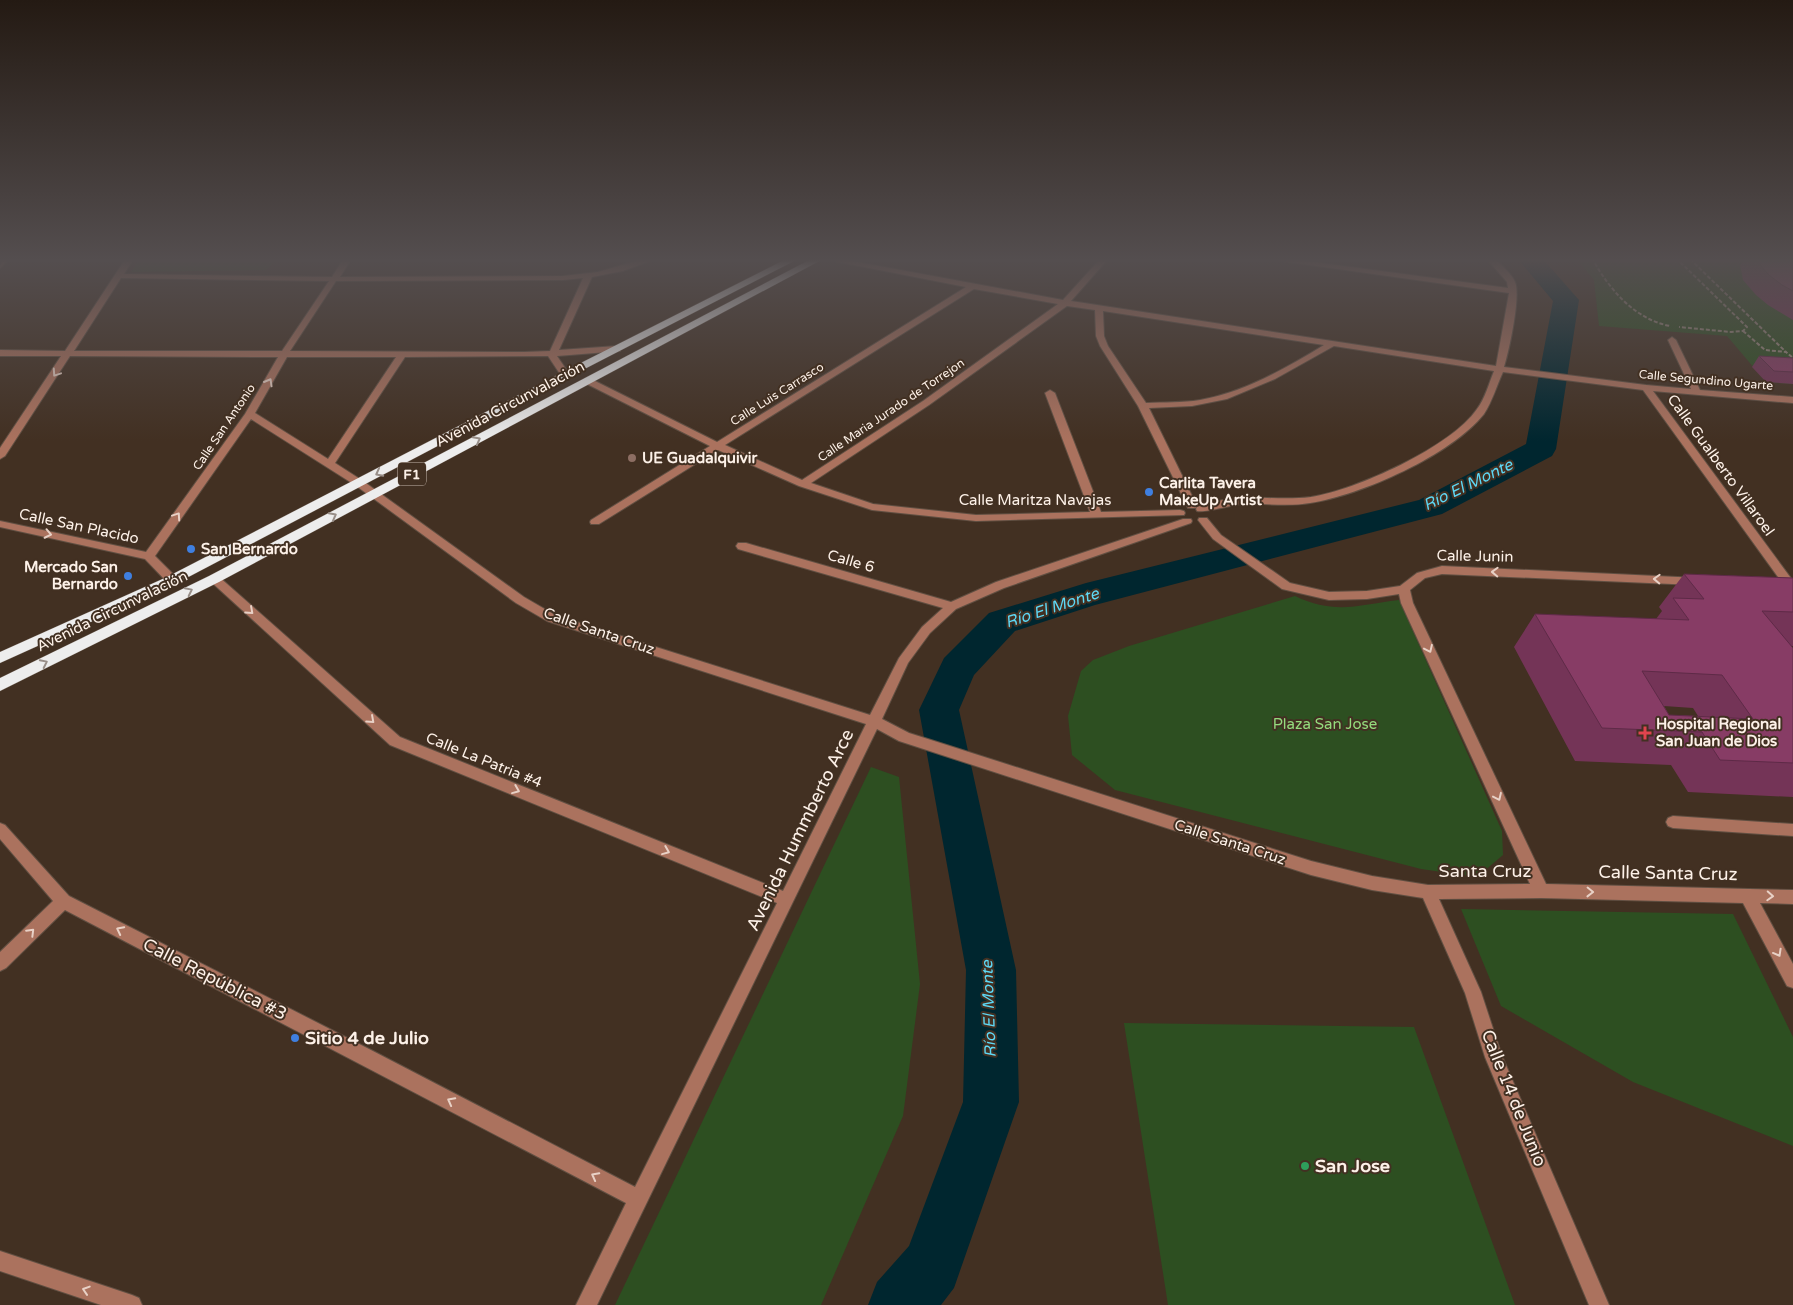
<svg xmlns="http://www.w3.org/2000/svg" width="1793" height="1305" font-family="'Varela Round',sans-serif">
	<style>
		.green { fill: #2d4f21 }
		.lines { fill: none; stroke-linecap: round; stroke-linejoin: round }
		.river { fill: #00262f; fill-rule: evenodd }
		.minor-casing { stroke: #604f42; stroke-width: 2 }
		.highway-casing { stroke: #604f42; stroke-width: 1 }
		.path { stroke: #9a8b80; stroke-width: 2; stroke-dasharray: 4 2; stroke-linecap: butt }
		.minor { fill: #ab725e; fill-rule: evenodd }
		.highway { fill: #ededed; fill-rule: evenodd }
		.wall { fill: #743457; fill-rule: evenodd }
		.building { fill: #873c65; stroke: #5e2a47; fill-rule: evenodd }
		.oneway { stroke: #e8d1c6 }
		.oneway2 { stroke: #988e88 }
		.education-dot { fill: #8d6e63; stroke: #423022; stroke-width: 2 }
		.shop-dot { fill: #3f7fe0; stroke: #423022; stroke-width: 2 }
		.health-dot { fill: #e0444e; stroke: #423022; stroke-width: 2 }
		.leisure-dot { fill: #2e9e5b; stroke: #423022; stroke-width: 2 }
		.labels { text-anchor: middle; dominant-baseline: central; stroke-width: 4; stroke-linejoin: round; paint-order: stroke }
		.far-street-label { font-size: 12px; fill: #fdf1e8; stroke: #423022 }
		.shield { fill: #423022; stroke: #c5b7ad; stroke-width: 1 }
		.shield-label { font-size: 14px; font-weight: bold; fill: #fdf1e8 }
		.street-label { font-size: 15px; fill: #fdf1e8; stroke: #423022 }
		.poi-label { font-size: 15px; font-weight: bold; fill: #fdf1e8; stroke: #423022; text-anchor: start }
		.park-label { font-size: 15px; fill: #94db7d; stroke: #423022 }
		.water-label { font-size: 16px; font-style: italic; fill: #5dd8f5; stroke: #423022 }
		.near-street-label { font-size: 18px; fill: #fdf1e8; stroke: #423022 }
		.near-poi-label { font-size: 18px; font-weight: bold; fill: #fdf1e8; stroke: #423022; text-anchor: start }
	</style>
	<rect width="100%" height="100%" fill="#423022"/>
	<g class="green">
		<polygon points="140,258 278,258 266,270 131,272"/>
		<polygon points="1576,258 1793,258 1793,384 1766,382 1727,336 1599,326 1594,280"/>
		<path d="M 1295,596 C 1335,615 1358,605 1399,600 L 1502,831 L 1503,855 L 1477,877 L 1421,869 L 1115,790 L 1072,755 L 1068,716 L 1081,671 L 1093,660 L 1129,646 Z"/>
		<polygon points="871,767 899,777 920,984 903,1116 821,1305 615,1305"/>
		<polygon points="1461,909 1733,914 1793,1037 1793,1146 1633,1082 1501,1006"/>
		<polygon points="1124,1023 1414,1027 1515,1305 1168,1305"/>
	</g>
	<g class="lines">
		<polygon class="river" points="1517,258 1542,258 1579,300 1556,449 1552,456 1442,514 1095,605 1015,631 974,675 959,710 1016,970 1019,1102 954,1288 941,1305 868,1305 877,1282 909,1246 963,1102 966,970 919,710 944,658 989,613 1086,583 1419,500 1526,444 1553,301"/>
		<g class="minor-casing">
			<g id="minor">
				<polygon points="2,258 10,258 0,268"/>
				<path d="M 126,258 L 134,258 L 124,274 L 332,277 L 344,258 L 352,258 L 340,277 L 563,276 L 598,272 L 646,258 L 658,258 L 623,271 L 592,277 L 559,350 L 617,346 L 620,347 L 620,351 L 557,356 L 570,375 L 565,378 L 562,377 L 548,356 L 405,357 L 335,463 L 363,481 L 524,597 L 555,615 L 870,715 L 899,658 L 922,627 L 943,608 L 738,549 L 736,546 L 738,543 L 746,543 L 951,602 L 996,582 L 1183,519 L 1191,519 L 1192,521 L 1191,523 L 1004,588 L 956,609 L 930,633 L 908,663 L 882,719 L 909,733 L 1311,861 L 1372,876 L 1428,885 L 1530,884 L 1401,603 L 1399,594 L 1367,599 L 1329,600 L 1282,589 L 1213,539 L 1198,520 L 1199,518 L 1207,518 L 1221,535 L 1290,583 L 1329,592 L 1367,591 L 1400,586 L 1417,573 L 1442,566 L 1699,578 L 1701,581 L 1695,585 L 1442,574 L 1425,578 L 1410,590 L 1413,603 L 1546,884 L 1793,890 L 1793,904 L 1760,903 L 1793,964 L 1793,988 L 1787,986 L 1743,903 L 1541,898 L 1439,899 L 1481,992 L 1502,1056 L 1609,1305 L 1589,1305 L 1485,1057 L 1465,993 L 1423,898 L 1372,890 L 1311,875 L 899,741 L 877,729 L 597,1305 L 576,1305 L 626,1203 L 65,910 L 6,968 L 0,971 L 0,952 L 53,901 L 0,839 L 0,823 L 5,825 L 69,896 L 369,1049 L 635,1187 L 777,903 L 390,745 L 208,579 L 210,576 L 218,576 L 400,737 L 783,891 L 866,724 L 547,621 L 516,603 L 355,485 L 251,419 L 155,556 L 176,577 L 178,580 L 176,583 L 168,583 L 145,559 L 0,527 L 0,521 L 146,552 L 245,414 L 278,357 L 70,356 L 5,456 L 0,459 L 0,448 L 61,356 L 0,356 L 0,350 L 65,351 ZM 121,278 L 329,281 L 282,351 L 74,351 ZM 583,278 L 550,351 L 524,352 L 290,351 L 336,281 L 563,280 ZM 287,357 L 396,357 L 328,459 L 255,413 Z"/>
				<path d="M 818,258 L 836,258 L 1063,300 L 1101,258 L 1109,258 L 1071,301 L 1496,366 L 1509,293 L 1260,258 L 1284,258 L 1508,288 L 1507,282 L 1486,258 L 1495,258 C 1501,265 1512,274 1515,282 C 1521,296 1509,351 1504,367 L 1646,385 L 1691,389 L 1668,340 L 1672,337 L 1676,340 L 1700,390 L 1793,397 L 1793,403 L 1653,391 L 1793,581 L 1793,588 L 1786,588 L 1643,390 L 1503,372 C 1497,385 1492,402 1484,414 C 1451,455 1362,495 1310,503 C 1288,507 1265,503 1242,504 C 1231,505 1205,513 1197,511 L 1196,509 L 1197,507 C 1212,502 1226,498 1242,498 C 1265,497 1288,500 1311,497 C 1356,490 1451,447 1477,409 C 1485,399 1489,383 1494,371 L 1334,346 L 1275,379 L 1227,399 L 1192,406 L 1149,408 L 1197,506 L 1196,508 L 1188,508 L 1138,406 L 1100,346 L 1096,336 L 1095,310 L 1067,306 L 929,405 L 811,483 L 873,504 L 976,515 L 1090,512 L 1045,393 L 1050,390 L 1055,393 L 1101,512 L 1180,510 L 1184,511 L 1185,513 L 1184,515 L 976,521 L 872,510 L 799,486 L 718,450 L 599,524 L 591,524 L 590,522 L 591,520 L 710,446 L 585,383 L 585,379 L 591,379 L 717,442 L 966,287 ZM 974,289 L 1058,304 L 923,401 L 802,480 L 725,445 ZM 1103,311 L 1324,345 C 1286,368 1245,392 1200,400 C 1182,403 1164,402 1146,403 L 1108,346 L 1104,336 Z"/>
				<polygon points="1673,816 1793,824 1793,836 1673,828 1668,826 1666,822 1668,818"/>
				<polygon points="0,1251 132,1295 139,1298 142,1305 101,1305 0,1271"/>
			</g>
		</g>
		<g class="highway-casing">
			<g id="highway">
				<polygon points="788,258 800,258 569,377 177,583 0,663 0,652 167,577 561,373"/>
				<polygon points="813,258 825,258 219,582 0,691 0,678 209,576"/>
			</g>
		</g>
		<g class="path">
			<path d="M 1592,258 C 1609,289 1634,319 1670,326"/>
			<polyline points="1676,258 1747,327 1743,331 1731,332 1679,327"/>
			<polyline points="1684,258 1692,261 1786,352"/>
			<polyline points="1743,331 1765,350 1786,352 1793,358"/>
		</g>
		<use href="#minor" class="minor"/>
		<use href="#highway" class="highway"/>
	</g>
	<g class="wall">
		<polygon points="1744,258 1793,258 1793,320 1768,305 1756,295 1743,280 1740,265"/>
		<polygon points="1759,356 1793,358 1793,384 1766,382 1752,367"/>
		<path d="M 1684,574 L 1793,578 L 1793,646 L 1791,646 L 1793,648 L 1793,797 L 1688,792 L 1671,765 L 1575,761 L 1514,647 L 1535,614 L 1656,619 L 1662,611 L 1659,607 ZM 1664,706 L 1693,708 L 1698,716 L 1669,715 Z"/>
	</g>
	<g class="building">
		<polygon points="1755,258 1793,258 1793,291 1782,285 1769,275 1756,260"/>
		<polygon points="1759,356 1793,358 1793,372 1774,371"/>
		<path d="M 1684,574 L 1793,578 L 1793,612 L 1762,611 L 1793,648 L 1793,763 L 1720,760 L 1702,732 L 1602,728 L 1535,614 L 1689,620 L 1673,598 L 1704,599 ZM 1642,671 L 1722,675 L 1753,719 L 1669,715 Z"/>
	</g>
	<defs><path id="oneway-chevron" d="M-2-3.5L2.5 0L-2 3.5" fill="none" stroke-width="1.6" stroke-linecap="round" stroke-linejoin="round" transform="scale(1.25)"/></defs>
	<g class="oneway">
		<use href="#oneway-chevron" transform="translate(56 373) rotate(124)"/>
		<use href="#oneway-chevron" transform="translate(269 382) rotate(-60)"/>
		<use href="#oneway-chevron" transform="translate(177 516) rotate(-56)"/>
		<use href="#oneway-chevron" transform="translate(48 534) rotate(12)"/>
		<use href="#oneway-chevron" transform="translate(1495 572) rotate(-178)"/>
		<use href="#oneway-chevron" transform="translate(1657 579) rotate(-178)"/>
		<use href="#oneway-chevron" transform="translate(250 611) rotate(42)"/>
		<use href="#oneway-chevron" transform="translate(1429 649) rotate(65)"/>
		<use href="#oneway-chevron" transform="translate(371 720) rotate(42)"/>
		<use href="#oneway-chevron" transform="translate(516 790) rotate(22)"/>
		<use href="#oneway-chevron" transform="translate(1498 797) rotate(65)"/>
		<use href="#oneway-chevron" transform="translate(666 851) rotate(22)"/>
		<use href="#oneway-chevron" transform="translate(1590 892) rotate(1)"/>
		<use href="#oneway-chevron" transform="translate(1770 896) rotate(3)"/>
		<use href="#oneway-chevron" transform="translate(120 930) rotate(-153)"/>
		<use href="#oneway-chevron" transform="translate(31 932) rotate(-45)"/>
		<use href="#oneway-chevron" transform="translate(1778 953) rotate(61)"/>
		<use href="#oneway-chevron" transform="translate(451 1101) rotate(-152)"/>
		<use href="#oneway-chevron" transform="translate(595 1176) rotate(-152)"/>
		<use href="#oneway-chevron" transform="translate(86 1290) rotate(-162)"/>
	</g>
	<g class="oneway2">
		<use href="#oneway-chevron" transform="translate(477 440) rotate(-28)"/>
		<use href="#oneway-chevron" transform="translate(379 473) rotate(152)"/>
		<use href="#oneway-chevron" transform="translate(333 516) rotate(-28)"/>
		<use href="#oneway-chevron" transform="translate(189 591) rotate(-26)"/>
		<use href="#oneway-chevron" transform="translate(44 663) rotate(-26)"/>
	</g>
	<linearGradient id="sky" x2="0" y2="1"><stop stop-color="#241a13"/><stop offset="0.59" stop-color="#544e4f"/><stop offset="1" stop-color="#544e4f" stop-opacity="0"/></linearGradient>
	<rect width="1793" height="441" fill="url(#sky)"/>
	<circle class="education-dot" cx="632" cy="458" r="5"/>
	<g class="shop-dot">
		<circle cx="1149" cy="492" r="5"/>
		<circle cx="191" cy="549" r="5"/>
		<circle cx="128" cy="576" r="5"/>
		<circle cx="295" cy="1038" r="5"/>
	</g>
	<path class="health-dot" d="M1642.5 725.5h5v5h5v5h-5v5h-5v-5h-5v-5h5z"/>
	<circle class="leisure-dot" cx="1305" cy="1166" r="5"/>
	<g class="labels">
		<g class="far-street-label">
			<text transform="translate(1706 380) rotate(5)">Calle Segundino Ugarte</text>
			<text transform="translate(777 394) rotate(-32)">Calle Luis Carrasco</text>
			<text transform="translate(891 410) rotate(-34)">Calle Maria Jurado de Torrejon</text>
			<text transform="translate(224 427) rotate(-56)">Calle San Antonio</text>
		</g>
		<rect class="shield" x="398" y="462.5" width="28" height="23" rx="4"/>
		<g class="shield-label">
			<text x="412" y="474">F1</text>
		</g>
		<g class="street-label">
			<text transform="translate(510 404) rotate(-28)">Avenida Circunvalación</text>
			<text transform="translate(1721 465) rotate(54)">Calle Gualberto Villaroel</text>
			<text x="1035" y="500">Calle Maritza Navajas</text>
			<text transform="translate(79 526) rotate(12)">Calle San Placido</text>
			<text transform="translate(1475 556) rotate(1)">Calle Junin</text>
			<text transform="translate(851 561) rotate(16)">Calle 6</text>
			<text transform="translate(112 611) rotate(-26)">Avenida Circunvalación</text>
			<text transform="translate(599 631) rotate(19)">Calle Santa Cruz</text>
			<text transform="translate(484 760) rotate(22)">Calle La Patria #4</text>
			<text transform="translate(1230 842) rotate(18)">Calle Santa Cruz</text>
		</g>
		<g class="poi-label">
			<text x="642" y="458">UE Guadalquivir</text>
			<text x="1159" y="483">Carlita Tavera<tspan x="1159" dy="17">MakeUp Artist</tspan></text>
			<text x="201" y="549">San Bernardo</text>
			<text x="118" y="567" text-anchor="end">Mercado San<tspan x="118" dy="17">Bernardo</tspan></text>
			<text x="1656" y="724">Hospital Regional<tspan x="1656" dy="17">San Juan de Dios</tspan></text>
		</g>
		<g class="park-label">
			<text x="1325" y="724">Plaza San Jose</text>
		</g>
		<g class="water-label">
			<text transform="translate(1468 485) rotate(-26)">Río El Monte</text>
			<text transform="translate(1052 608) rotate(-18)">Río El Monte</text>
			<text transform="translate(989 1009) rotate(-92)">Río El Monte</text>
		</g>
		<g class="near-street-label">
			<text transform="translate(800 830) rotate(-64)">Avenida Hummberto Arce</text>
			<text x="1485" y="871">Santa Cruz</text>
			<text transform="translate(1668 873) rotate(1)">Calle Santa Cruz</text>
			<text transform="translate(215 979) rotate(27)">Calle República #3</text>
			<text transform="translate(1514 1098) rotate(68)">Calle 14 de Junio</text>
		</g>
		<g class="near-poi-label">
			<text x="305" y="1038">Sitio 4 de Julio</text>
			<text x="1315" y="1166">San Jose</text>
		</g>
	</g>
</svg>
